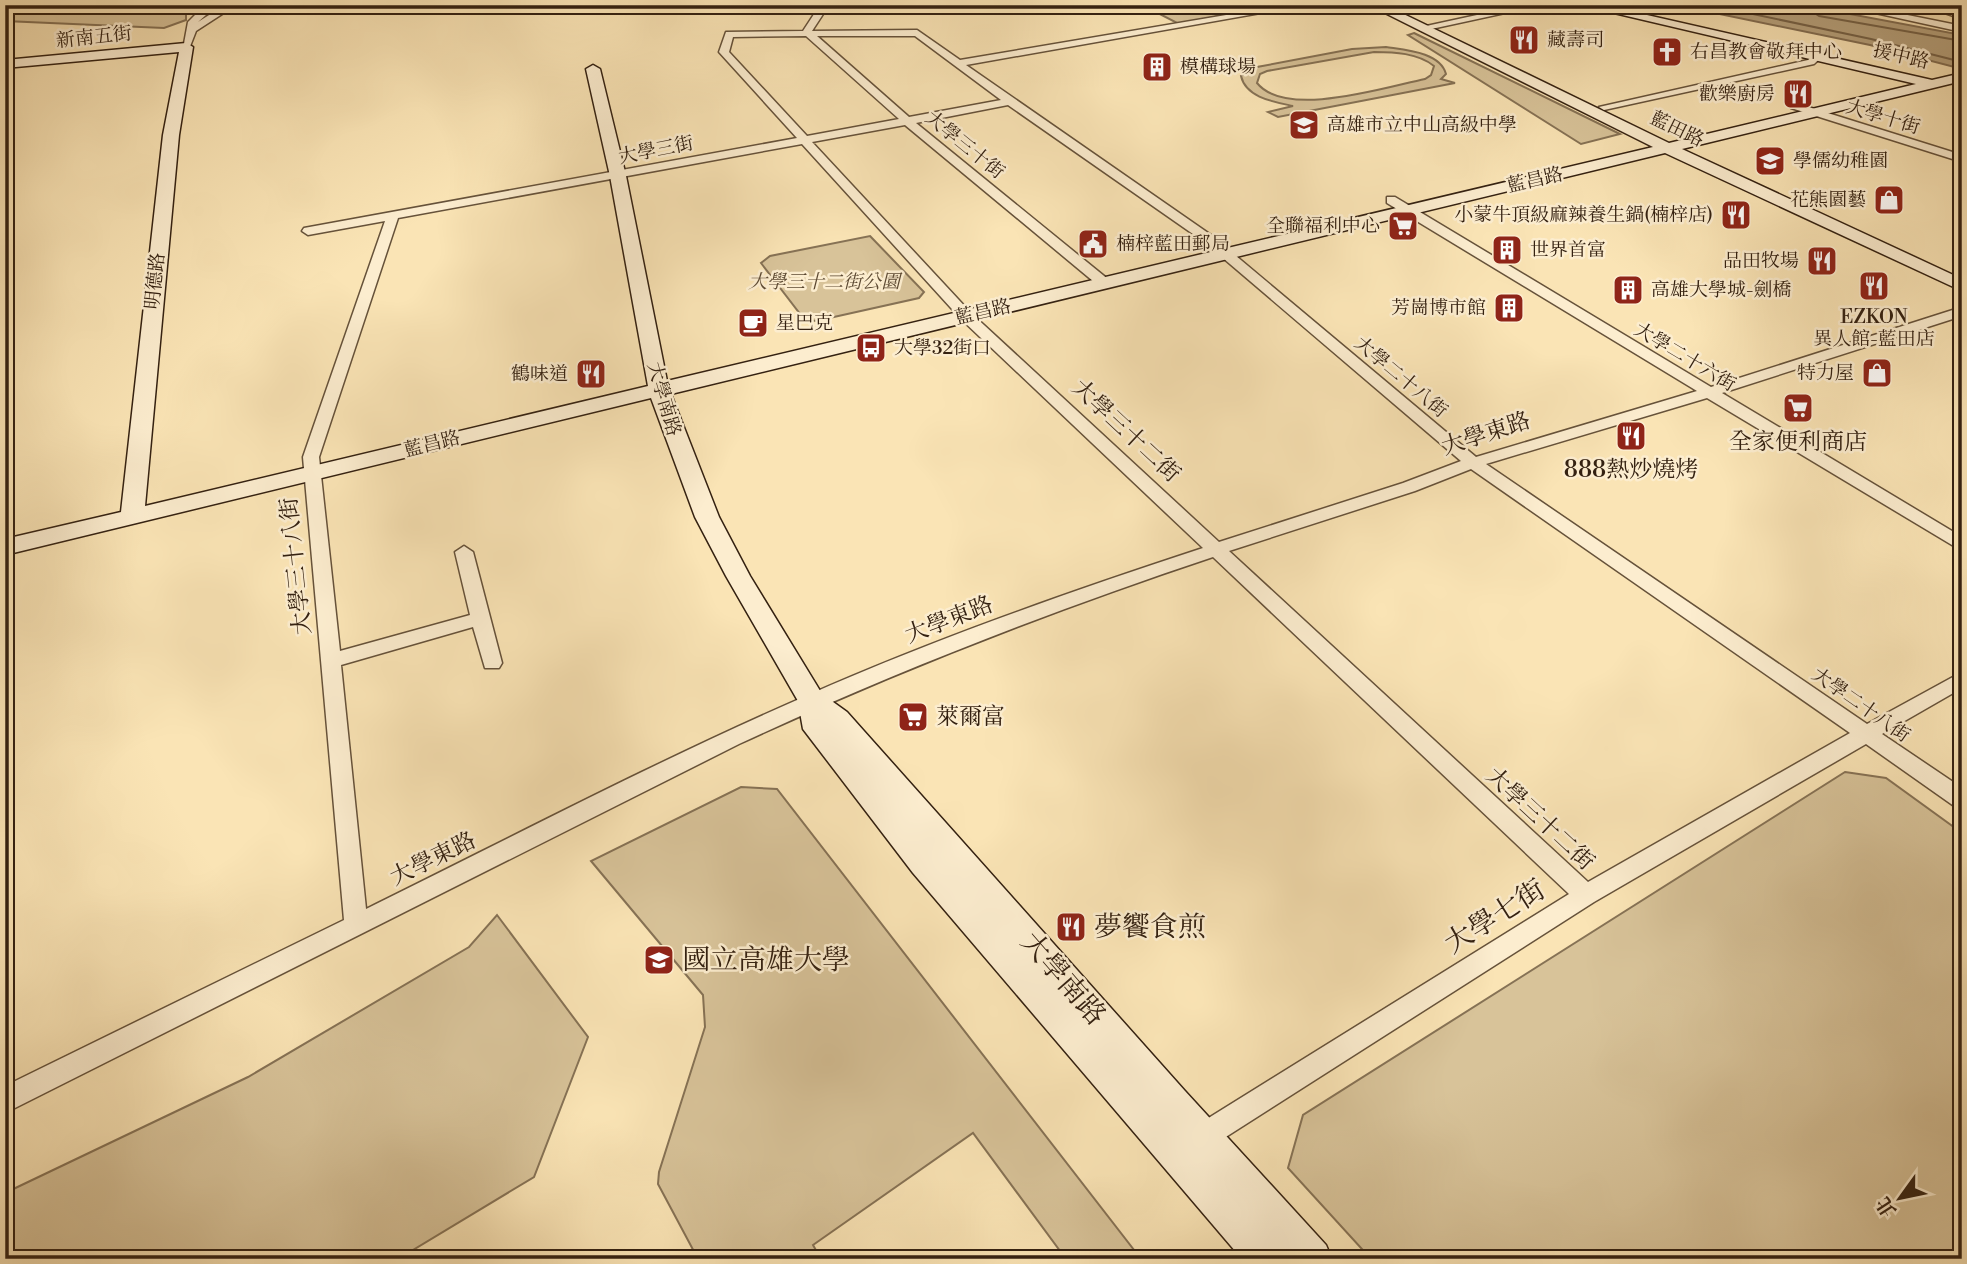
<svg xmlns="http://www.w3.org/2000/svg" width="1967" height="1264" font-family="'Libre Bodoni','Noto Serif TC',serif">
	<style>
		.green { fill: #d8c399; stroke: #867255; stroke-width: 2; fill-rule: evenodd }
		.water { fill: #b7a27d; stroke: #836e52; stroke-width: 2 }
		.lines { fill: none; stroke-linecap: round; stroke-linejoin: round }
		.shore { stroke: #766247; stroke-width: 2 }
		.street-casing { stroke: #66523a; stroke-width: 3 }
		.secondary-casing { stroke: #342111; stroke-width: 3 }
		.street { fill: #fcedcf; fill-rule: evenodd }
		.secondary { fill: #fcedcf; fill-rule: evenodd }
		.labels { text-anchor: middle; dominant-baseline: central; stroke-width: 5; stroke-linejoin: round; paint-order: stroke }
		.far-street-label { font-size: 19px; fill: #342111; stroke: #fcedcf }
		.far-poi-label { font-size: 19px; fill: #342111; stroke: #fcedcf; text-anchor: start }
		.far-park-label { font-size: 19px; font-style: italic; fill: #5d4a33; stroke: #fcedcf }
		.street-label { font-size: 23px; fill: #342111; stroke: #fcedcf }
		.poi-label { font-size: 23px; fill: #342111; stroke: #fcedcf }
		.near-street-label { font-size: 28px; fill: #342111; stroke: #fcedcf }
		.near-poi-label { font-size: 28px; fill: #342111; stroke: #fcedcf; text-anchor: start }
	</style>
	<rect width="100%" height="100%" fill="#fae4b5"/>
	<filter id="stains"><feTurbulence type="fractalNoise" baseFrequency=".00286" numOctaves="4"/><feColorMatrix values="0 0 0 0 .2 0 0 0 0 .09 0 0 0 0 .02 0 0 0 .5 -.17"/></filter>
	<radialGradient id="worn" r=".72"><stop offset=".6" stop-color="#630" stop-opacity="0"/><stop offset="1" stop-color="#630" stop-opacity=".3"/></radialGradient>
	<g class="green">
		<polygon points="5,5 186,5 186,20 164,28 5,21"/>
		<polygon points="1166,5 1199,5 1219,16 1179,24 1150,9"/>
		<polygon points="1414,33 1620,134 1581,144 1408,35"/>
		<path d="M 1386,47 C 1405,50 1440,52 1446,74 L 1441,79 L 1455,83 L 1278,117 L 1268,112 L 1293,106 C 1275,102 1246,98 1241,76 L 1257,67 L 1352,49 ZM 1374,52 C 1394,52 1418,53 1434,66 L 1431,75 L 1425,79 C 1386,87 1286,119 1257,83 L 1260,74 L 1267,71 Z"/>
		<polygon points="870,236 924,292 919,298 816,321 804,319 761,263 770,256"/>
		<polygon points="1845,772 1886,778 1962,833 1962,1259 1371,1259 1288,1168 1303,1115"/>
		<polygon points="741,787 777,789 1141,1259 1066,1259 973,1133 813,1245 821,1259 698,1259 658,1184 659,1172 705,1027 703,995 591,861"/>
		<polygon points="497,915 588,1037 534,1177 398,1259 5,1259 5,1193 248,1077 469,947"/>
	</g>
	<polygon class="water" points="1676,5 1802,5 1962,35 1962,69 1870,45"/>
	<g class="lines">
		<g class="shore">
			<polyline points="1710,5 1871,39 1962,62"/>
			<polyline points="1812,5 1813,12 1819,16 1962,41"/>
		</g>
		<g class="street-casing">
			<g id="street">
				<polygon points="196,5 204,5 206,15 198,22 225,5 236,5 196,31 189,49 183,49 188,22 196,14"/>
				<path d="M 820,5 L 829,5 L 812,31 L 917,30 L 960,60 L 1285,5 L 1306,5 L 966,65 L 1211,235 L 1476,457 L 1697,391 L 1387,203 L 1387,197 L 1395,197 L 1711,387 L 1962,307 L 1962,316 L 1722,393 L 1962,537 L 1962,551 L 1707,398 L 1486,464 L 1867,724 L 1962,672 L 1962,688 L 1882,734 L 1962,788 L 1962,809 L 1954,806 L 1866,744 L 1594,902 L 1196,1156 L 1186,1152 L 1182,1142 L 1186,1132 L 1569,894 L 1213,557 C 1051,611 894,672 739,744 L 5,1113 L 5,1086 L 344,920 L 303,457 L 385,221 L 308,235 L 302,231 L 304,228 L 797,138 L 719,52 L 726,32 L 803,31 ZM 806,36 L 899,119 L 807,136 L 729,52 L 733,37 ZM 817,36 L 915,36 L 1001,100 L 909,117 ZM 1008,105 L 1203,241 L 1461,461 L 1403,483 L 1219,542 L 971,313 L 812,142 L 905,125 L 1099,286 L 1109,286 L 1109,280 L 916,123 ZM 802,144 L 961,319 L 1203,548 C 1069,592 935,639 806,696 C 657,761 512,837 366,909 L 341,665 L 473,627 L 485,668 L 499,668 L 502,663 L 473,552 L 464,546 L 455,552 L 470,615 L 340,651 L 319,457 L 398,218 ZM 1471,469 L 1850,733 L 1588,882 L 1229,551 L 1415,491 Z"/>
				<polygon points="1523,5 1542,5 1422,31 1417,28"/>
				<polygon points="1839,5 1858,5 1962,26 1962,32"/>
				<polygon points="1922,5 1936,5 1962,13 1962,19"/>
				<polygon points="1821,50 1826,53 1814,64 1604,110 1599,107 1808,60"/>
				<polygon points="1791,104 1799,104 1962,155 1962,162 1791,108"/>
			</g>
		</g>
		<g class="secondary-casing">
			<polygon id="secondary" points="1369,5 1385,5 1669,143 1916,84 1580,5 1603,5 1932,80 1962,73 1962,81 1682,149 1962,279 1962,291 1665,153 671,394 719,517 750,576 822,694 847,712 1185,1091 1326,1245 1332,1259 1242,1259 913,873 803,729 798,701 726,576 695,517 651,398 5,555 5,539 121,512 163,135 179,52 5,68 5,60 186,43 193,47 179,135 145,506 648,386 610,176 586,69 593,65 600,69 626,176 667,381 1653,147"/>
		</g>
		<use href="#street" class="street"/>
		<use href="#secondary" class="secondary"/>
	</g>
	<defs>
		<g id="restaurant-square" transform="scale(1.575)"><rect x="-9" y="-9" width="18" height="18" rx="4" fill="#8f2418" stroke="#fcedcf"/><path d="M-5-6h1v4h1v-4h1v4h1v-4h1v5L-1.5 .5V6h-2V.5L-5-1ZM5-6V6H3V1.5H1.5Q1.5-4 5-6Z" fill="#fff"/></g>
		<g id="church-square" transform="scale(1.575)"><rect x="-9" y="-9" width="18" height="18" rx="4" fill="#8f2418" stroke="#fcedcf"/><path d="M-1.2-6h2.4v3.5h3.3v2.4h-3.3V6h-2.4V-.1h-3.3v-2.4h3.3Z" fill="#fff"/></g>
		<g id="building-square" transform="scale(1.575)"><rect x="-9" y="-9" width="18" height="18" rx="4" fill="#8f2418" stroke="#fcedcf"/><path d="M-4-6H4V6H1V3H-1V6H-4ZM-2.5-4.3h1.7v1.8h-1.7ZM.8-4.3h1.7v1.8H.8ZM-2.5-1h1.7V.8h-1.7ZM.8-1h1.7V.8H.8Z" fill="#fff"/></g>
		<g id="school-square" transform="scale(1.575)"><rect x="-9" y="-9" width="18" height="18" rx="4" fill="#8f2418" stroke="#fcedcf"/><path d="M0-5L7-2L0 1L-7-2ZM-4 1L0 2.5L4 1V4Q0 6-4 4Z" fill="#fff"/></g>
		<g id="shop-square" transform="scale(1.575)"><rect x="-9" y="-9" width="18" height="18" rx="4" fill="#8f2418" stroke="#fcedcf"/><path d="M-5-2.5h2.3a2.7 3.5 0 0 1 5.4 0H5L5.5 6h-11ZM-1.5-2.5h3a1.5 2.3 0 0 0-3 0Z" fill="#fff"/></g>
		<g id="supermarket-square" transform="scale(1.575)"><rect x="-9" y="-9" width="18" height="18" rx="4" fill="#8f2418" stroke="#fcedcf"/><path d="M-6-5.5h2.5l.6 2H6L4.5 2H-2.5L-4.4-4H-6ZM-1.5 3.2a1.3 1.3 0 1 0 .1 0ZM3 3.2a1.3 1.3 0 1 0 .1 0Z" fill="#fff"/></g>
		<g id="civic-square" transform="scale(1.575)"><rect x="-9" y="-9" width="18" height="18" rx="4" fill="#8f2418" stroke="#fcedcf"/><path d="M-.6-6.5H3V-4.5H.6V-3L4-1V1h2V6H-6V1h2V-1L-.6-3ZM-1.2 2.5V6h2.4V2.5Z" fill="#fff"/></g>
		<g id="cafe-square" transform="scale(1.575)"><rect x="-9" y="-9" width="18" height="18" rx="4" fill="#8f2418" stroke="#fcedcf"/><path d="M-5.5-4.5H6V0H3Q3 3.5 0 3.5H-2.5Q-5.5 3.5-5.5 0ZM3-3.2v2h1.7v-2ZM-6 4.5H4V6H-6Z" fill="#fff"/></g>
		<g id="bus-square" transform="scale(1.575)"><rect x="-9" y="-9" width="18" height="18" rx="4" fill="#8f2418" stroke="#fcedcf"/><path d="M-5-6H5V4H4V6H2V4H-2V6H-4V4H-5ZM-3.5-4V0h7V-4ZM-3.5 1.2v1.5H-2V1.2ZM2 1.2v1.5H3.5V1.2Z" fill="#fff"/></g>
		<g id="university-square" transform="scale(1.575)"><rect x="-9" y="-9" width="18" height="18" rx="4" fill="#8f2418" stroke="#fcedcf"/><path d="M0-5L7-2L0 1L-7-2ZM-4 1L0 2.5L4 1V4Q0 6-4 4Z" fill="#fff"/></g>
	</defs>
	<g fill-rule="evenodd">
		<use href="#restaurant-square" x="1524" y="40"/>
		<use href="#church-square" x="1667" y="52"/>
		<use href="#building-square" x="1157" y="67"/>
		<use href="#restaurant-square" x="1798" y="94"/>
		<use href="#school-square" x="1304" y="125"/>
		<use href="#school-square" x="1770" y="161"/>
		<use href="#shop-square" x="1889" y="200"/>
		<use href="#restaurant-square" x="1736" y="215"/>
		<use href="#supermarket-square" x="1403" y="226"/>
		<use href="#civic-square" x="1093" y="244"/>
		<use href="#building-square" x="1507" y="250"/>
		<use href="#restaurant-square" x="1822" y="261"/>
		<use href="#restaurant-square" x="1874" y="286"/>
		<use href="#building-square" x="1628" y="290"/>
		<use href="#building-square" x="1509" y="308"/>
		<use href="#cafe-square" x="753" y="323"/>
		<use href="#bus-square" x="871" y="348"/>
		<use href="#shop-square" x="1877" y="373"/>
		<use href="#restaurant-square" x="591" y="374"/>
		<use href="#supermarket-square" x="1798" y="408"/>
		<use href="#restaurant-square" x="1631" y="436"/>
		<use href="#supermarket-square" x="913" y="717"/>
		<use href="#restaurant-square" x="1071" y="927"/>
		<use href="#university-square" x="659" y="960"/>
	</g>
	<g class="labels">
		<g class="far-street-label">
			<text transform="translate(94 37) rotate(-6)">新南五街</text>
			<text transform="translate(1901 56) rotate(13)">援中路</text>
			<text transform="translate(1883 117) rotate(17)">大學十街</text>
			<text transform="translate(1677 129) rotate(26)">藍田路</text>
			<text transform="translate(965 145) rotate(39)">大學三十街</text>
			<text transform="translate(656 150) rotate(-11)">大學三街</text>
			<text transform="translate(1535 180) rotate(-13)">藍昌路</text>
			<text transform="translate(155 281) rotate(-84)">明德路</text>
			<text transform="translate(983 312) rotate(-13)">藍昌路</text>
			<text transform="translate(1685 357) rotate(31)">大學二十六街</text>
			<text transform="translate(1401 377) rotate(40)">大學二十八街</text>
			<text transform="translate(664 399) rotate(74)">大學南路</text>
			<text transform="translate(432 444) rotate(-14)">藍昌路</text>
			<text transform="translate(1861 705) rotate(35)">大學二十八街</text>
		</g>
		<g class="far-poi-label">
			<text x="1547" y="40">藏壽司</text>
			<text x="1690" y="52">右昌教會敬拜中心</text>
			<text x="1180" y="67">模構球場</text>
			<text x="1775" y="94" text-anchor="end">歡樂廚房</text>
			<text x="1327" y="125">高雄市立中山高級中學</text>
			<text x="1793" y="161">學儒幼稚園</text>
			<text x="1866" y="200" text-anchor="end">花熊園藝</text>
			<text x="1713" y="215" text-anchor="end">小蒙牛頂級麻辣養生鍋(楠梓店)</text>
			<text x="1380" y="226" text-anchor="end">全聯福利中心</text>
			<text x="1116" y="244">楠梓藍田郵局</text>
			<text x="1530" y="250">世界首富</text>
			<text x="1799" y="261" text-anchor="end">品田牧場</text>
			<text x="1651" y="290">高雄大學城-劍橋</text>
			<text x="1486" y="308" text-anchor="end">芳崗博市館</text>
			<text x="1874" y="317" text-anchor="middle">EZKON<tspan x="1874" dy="22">異人館-藍田店</tspan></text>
			<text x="776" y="323">星巴克</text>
			<text x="894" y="348">大學32街口</text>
			<text x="1854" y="373" text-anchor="end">特力屋</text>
			<text x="568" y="374" text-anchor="end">鶴味道</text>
		</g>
		<g class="far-park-label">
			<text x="824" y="282">大學三十二街公園</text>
		</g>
		<g class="street-label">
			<text transform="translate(1126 431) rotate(43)">大學三十二街</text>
			<text transform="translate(1486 434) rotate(-18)">大學東路</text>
			<text transform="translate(296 566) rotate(-96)">大學三十八街</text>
			<text transform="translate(949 620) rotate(-21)">大學東路</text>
			<text transform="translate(1540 819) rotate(43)">大學三十二街</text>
			<text transform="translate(433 859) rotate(-26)">大學東路</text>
		</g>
		<g class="poi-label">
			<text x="1798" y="442">全家便利商店</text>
			<text x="1631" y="470">888熱炒燒烤</text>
			<text x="936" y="717" text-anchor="start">萊爾富</text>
		</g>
		<g class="near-street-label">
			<text transform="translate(1495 917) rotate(-32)">大學七街</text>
			<text transform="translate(1063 979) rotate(49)">大學南路</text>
		</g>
		<g class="near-poi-label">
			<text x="1094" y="927">夢饗食煎</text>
			<text x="682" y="960">國立高雄大學</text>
		</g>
	</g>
	<rect width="1967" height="1264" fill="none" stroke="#fae4b5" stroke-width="28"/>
	<rect x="7" y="7" width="1953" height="1250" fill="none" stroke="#342111" stroke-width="3.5"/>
	<rect x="14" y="14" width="1939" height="1236" fill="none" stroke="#342111" stroke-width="2"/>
	<g transform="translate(1900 1198) rotate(237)" stroke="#fcedcf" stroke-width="5" paint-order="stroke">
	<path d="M0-5L12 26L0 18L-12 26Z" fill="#342111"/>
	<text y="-10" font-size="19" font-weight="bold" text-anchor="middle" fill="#342111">北</text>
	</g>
	<rect width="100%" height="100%" filter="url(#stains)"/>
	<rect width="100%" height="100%" fill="url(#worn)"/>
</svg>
